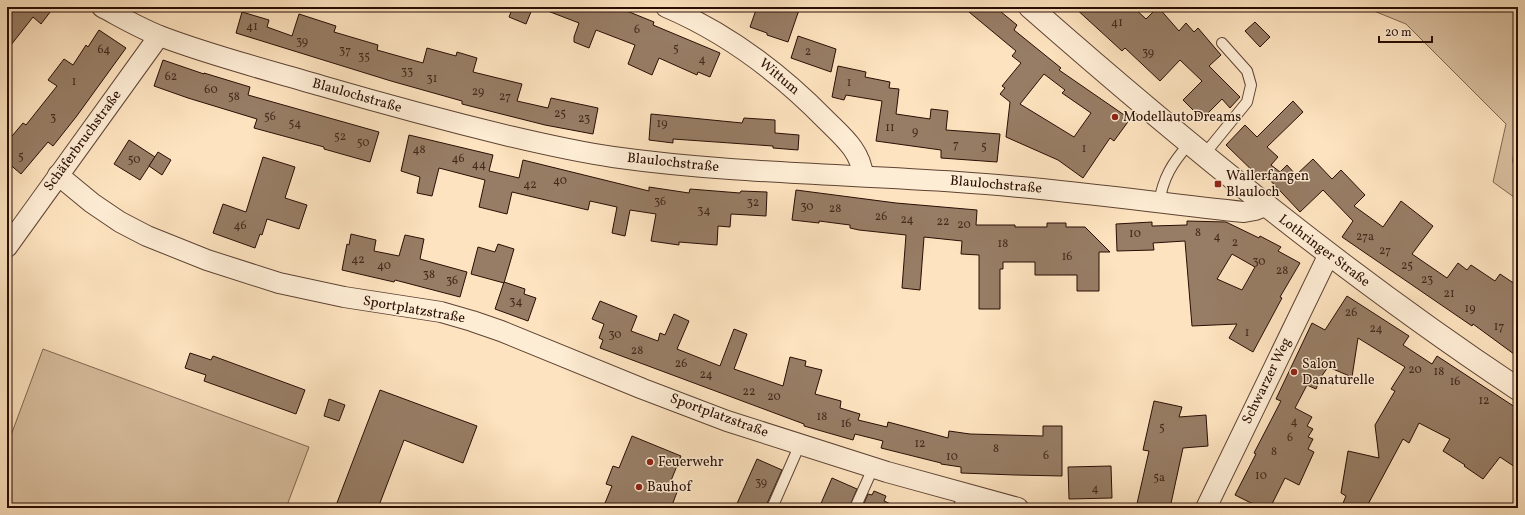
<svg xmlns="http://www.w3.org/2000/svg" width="1525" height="515" font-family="Vollkorn,serif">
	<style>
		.green { fill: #d9bf9f; stroke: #816652 }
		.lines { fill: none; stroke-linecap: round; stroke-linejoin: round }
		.stream { stroke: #7d634e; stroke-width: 5.5 }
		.building { fill: #977d65; stroke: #290e04; fill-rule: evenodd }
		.service-casing { stroke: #5e4333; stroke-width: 12 }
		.minor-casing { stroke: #5e4333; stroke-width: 22 }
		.tertiary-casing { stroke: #5e4333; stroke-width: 24 }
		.service { stroke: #feedd5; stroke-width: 10 }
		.minor { stroke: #feedd5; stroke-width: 20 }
		.tertiary { stroke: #feedd5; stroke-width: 22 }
		.poi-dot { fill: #8f2418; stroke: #feedd5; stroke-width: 1.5 }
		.labels { text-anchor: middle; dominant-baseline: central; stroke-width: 3; stroke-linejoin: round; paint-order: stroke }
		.number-label { font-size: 12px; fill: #442a1c }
		.street-label { font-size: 14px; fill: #290e04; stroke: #feedd5 }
		.poi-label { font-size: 14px; fill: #290e04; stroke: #feedd5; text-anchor: start }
	</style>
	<rect width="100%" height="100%" fill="#fde3bf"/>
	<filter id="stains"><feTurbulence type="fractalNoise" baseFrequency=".005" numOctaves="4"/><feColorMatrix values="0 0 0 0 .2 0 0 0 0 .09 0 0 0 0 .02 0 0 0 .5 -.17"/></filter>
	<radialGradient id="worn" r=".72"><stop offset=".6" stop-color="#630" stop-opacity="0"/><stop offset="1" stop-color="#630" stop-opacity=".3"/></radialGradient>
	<g class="green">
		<polygon points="1364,7 1518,7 1518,200 1493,182 1506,124 1406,24"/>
		<polygon points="43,349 309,447 286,508 7,508 7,446"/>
	</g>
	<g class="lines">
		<polyline class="stream" points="1518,135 1515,161 1518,173"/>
	</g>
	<g class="building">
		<polygon points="7,7 54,7 41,24 33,17 7,50"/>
		<polygon points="513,7 533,7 526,24 509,17"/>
		<polygon points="540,7 617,7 654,22 653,25 720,53 710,77 698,72 697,75 659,58 652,75 628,64 635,45 596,30 589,48 574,42 574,37 579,23 540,8"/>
		<polygon points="757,7 800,7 788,42 767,35 767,33 750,27"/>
		<path d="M 963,7 L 995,7 L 1017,25 L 1014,30 L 1061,68 L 1059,70 L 1130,119 L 1114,141 L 1110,138 L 1083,178 L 1058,160 L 1006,137 L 1010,102 L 1000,94 L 1005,88 L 1002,86 L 1021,63 L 1012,56 L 1016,51 ZM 1044,74 L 1065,90 L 1062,93 L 1091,113 L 1074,137 L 1020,104 Z"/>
		<polygon points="1074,7 1133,7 1146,19 1158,7 1179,31 1186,23 1194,32 1198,28 1221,55 1209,66 1240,97 1230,108 1222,99 1202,119 1183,100 1202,81 1180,60 1160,81 1125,48 1122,51"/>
		<polygon points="242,12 269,20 267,27 292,36 299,14 336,26 334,32 378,45 377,50 423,63 427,48 456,56 457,52 477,58 473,72 522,84 517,101 548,108 551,98 598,108 593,134 545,125 462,104 462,101 391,81 236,33"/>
		<polygon points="1255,22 1270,37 1260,47 1245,31"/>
		<polygon points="99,30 126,48 76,117 53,146 48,142 21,174 7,162 7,142 23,123 26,125 57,86 48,80 64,59 73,65 86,45 88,47"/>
		<polygon points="798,36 836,49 831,72 791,58"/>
		<polygon points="163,60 204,74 204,73 250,87 248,95 379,132 370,162 324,149 324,147 254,128 257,119 188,98 154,86"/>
		<polygon points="838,66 866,72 865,77 890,82 889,88 899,89 896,114 930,119 931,109 948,111 946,130 1000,134 997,162 941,158 941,150 876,141 882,101 846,95 844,100 832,97"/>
		<polygon points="1293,101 1303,112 1267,147 1278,157 1271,165 1280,172 1287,165 1296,175 1313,159 1332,179 1341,170 1365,195 1354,206 1383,227 1401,201 1433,226 1412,254 1447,278 1458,263 1467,270 1471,265 1495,281 1500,274 1518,286 1518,357 1473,324 1472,326 1342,237 1353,221 1323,190 1300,212 1267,177 1263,181 1226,145 1245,125 1257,137"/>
		<polygon points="651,114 742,123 744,118 775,120 775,133 799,135 798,150 773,148 773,146 673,139 673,143 649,140"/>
		<polygon points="409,135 493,155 489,171 519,178 523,160 649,191 649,187 689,193 690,189 740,193 741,191 767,192 766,216 731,214 730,227 718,226 717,245 679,242 679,245 651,241 656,214 630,210 625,236 612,233 617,207 590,201 588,210 512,192 507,214 479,207 485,180 439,168 432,196 417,193 420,177 401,171"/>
		<polygon points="129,140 155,157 140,180 114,164"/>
		<polygon points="158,152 171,160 162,175 149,166"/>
		<polygon points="263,157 295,167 285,198 307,205 299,229 267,219 262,235 260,234 255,248 213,233 223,204 246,212"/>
		<polygon points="796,190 896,203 977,210 976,225 1015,225 1015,227 1047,227 1047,223 1066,223 1066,227 1085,227 1110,252 1099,252 1099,291 1077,291 1077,275 1035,275 1035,262 1003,262 1003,269 1000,269 1000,309 979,309 979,255 961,254 962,241 924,237 920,290 902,288 906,235 859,230 850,228 850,225 819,221 819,223 792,220"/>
		<path d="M 1187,221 L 1226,222 L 1259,238 L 1260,236 L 1281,247 L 1278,251 L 1300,263 L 1280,297 L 1282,298 L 1253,352 L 1229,338 L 1237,324 L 1192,326 L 1185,241 L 1153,243 L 1154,250 L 1117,251 L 1116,224 L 1152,222 L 1152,226 L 1187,225 ZM 1232,254 L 1255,267 L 1242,290 L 1217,279 Z"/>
		<polygon points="351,234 376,240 374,251 399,256 405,235 424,239 420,259 467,272 460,297 395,280 394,282 342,270 347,244 349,245"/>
		<polygon points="498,244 514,249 504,283 471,274 478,247 495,252"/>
		<polygon points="504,282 525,289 524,294 536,298 528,321 495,309"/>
		<polygon points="1347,296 1409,336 1403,345 1432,364 1437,356 1518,409 1518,469 1500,457 1483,479 1464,466 1465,465 1443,451 1450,439 1419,423 1409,443 1403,439 1366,508 1341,508 1346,496 1341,493 1348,451 1379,458 1375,425 1395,391 1391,389 1405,367 1358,338 1352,377 1328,367 1321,377 1316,389 1307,385 1295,408 1312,417 1307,426 1313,429 1308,437 1313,439 1308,449 1314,452 1299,485 1285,478 1270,508 1261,508 1235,495 1256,454 1254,453 1281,401 1276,399 1312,323 1325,330"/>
		<polygon points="600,301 637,316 631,331 658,341 660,333 665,335 674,314 689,321 677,349 720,366 734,329 747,334 734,369 783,386 790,357 806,361 805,366 822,370 815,394 841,401 840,408 860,414 858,420 887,427 888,422 948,438 949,431 970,434 1043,436 1043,426 1062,426 1062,476 1015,475 961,473 961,467 941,464 941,463 881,448 883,441 855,434 853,440 804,426 804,424 600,348 603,340 599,338 604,324 592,319"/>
		<polygon points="190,353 211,360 213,356 305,390 296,414 204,381 206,375 185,368"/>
		<polygon points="380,390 477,426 463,463 404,440 378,508 335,508"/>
		<polygon points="329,399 345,405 339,421 324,416"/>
		<polygon points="1154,401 1182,407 1179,417 1206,415 1208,446 1183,448 1170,508 1136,508 1149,451 1143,450"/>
		<polygon points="632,436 681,456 668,488 677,492 671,508 603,508 612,486 606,484 613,466 619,468"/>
		<polygon points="757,459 782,470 765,508 735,508"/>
		<polygon points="1111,466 1112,498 1069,499 1068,467"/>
		<polygon points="832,478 857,489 849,508 819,508"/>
		<polygon points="874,491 886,496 884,501 900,508 862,508 868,494 872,495"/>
	</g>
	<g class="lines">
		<g class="service-casing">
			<g id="service">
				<polyline points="1203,156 1247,102 1251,85 1247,71 1222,43"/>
				<path d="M 1159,203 C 1163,178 1172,163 1189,144"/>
				<polyline points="772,508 800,444"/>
				<polyline points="855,508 873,468"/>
				<polyline points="958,508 965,493"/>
			</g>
		</g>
		<g class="minor-casing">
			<g id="minor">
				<path d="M 102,7 C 121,17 139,28 160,36 C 212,56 268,70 322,86 C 384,104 447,121 509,136 C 543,144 578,152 613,157 C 727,173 843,174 958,182 C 1054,188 1149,202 1244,212 L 1255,210 L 1265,206"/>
				<path d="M 666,7 C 727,33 779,72 826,120 C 843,137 861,151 863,176"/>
				<polyline points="58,175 92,203 120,222 147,236 207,260 279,283 344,297 441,312 472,321 501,331 643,389 727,421 887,472 1018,508"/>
				<polyline points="7,247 159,36"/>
				<polyline points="1206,508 1329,254"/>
			</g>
		</g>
		<g class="tertiary-casing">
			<path id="tertiary" d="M 1030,7 C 1186,144 1345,274 1518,389"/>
		</g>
		<use href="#service" class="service"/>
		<use href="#minor" class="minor"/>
		<use href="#tertiary" class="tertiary"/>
	</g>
	<g class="poi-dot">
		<circle cx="1115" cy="117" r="4"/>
		<rect x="1214" y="180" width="8" height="8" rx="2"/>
		<circle cx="1294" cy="372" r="4"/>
		<circle cx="650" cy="462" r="4"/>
		<circle cx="639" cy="487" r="4"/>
	</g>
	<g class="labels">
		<g class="number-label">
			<text x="1117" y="23">41</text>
			<text x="252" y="27">41</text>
			<text x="637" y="30">6</text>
			<text x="302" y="42">39</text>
			<text x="676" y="49">5</text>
			<text x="104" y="50">64</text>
			<text x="345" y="51">37</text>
			<text x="808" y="52">2</text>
			<text x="1148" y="53">39</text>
			<text x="364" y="57">35</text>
			<text x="702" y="60">4</text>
			<text x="407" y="72">33</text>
			<text x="171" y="77">62</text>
			<text x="432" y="79">31</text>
			<text x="74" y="82">1</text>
			<text x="849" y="83">1</text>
			<text x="211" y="90">60</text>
			<text x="478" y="92">29</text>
			<text x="234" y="97">58</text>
			<text x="505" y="97">27</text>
			<text x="560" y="114">25</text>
			<text x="270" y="117">56</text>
			<text x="53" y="118">3</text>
			<text x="584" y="119">23</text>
			<text x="295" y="124">54</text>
			<text x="662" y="124">19</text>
			<text x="890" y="128">11</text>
			<text x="915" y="132">9</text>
			<text x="340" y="137">52</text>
			<text x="363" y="143">50</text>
			<text x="956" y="145">7</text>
			<text x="984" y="147">5</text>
			<text x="1084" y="149">1</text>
			<text x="419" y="150">48</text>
			<text x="21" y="157">5</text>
			<text x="458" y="159">46</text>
			<text x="134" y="160">50</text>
			<text x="479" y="165">44</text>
			<text x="560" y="181">40</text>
			<text x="530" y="185">42</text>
			<text x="660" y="202">36</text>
			<text x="753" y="203">32</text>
			<text x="807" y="207">30</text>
			<text x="835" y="209">28</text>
			<text x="704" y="211">34</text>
			<text x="881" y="217">26</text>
			<text x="907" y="220">24</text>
			<text x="943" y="222">22</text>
			<text x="964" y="225">20</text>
			<text x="240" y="226">46</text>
			<text x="1198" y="233">8</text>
			<text x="1135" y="234">10</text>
			<text x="1217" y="237">4</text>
			<text x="1365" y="237">27a</text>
			<text x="1235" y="243">2</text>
			<text x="1003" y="244">18</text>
			<text x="1385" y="251">27</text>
			<text x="1067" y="257">16</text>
			<text x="358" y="260">42</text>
			<text x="1259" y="262">30</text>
			<text x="384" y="266">40</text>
			<text x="1407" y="266">25</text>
			<text x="1282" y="271">28</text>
			<text x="429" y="275">38</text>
			<text x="1427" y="280">23</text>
			<text x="452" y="281">36</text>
			<text x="1449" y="294">21</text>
			<text x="516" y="302">34</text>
			<text x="1470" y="309">19</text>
			<text x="1351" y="313">26</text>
			<text x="1499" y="327">17</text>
			<text x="1376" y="329">24</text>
			<text x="1247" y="333">1</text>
			<text x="615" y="335">30</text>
			<text x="637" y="351">28</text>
			<text x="681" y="364">26</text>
			<text x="1415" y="370">20</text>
			<text x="1439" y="372">18</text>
			<text x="706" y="375">24</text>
			<text x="1455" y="382">16</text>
			<text x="749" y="392">22</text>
			<text x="774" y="397">20</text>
			<text x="1484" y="401">12</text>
			<text x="822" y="417">18</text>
			<text x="1294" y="422">4</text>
			<text x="846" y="424">16</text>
			<text x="1162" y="428">5</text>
			<text x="1290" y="438">6</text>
			<text x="920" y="444">12</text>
			<text x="996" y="449">8</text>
			<text x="1274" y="452">8</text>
			<text x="1046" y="456">6</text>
			<text x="952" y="457">10</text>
			<text x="1261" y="476">10</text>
			<text x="1159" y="478">5a</text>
			<text x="761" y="483">39</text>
			<text x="1095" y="489">4</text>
		</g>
		<g class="street-label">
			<text transform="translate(779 77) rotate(40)">Wittum</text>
			<text transform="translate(357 96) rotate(16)">Blaulochstraße</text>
			<text transform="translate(83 141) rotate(-54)">Schäferbruchstraße</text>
			<text transform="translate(673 163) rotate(6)">Blaulochstraße</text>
			<text transform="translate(996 185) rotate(5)">Blaulochstraße</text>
			<text transform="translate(1324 251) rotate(37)">Lothringer Straße</text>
			<text transform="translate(414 310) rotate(10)">Sportplatzstraße</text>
			<text transform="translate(1267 381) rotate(-64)">Schwarzer Weg</text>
			<text transform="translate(719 416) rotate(20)">Sportplatzstraße</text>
		</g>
		<g class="poi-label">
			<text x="1123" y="117">ModellautoDreams</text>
			<text x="1226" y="176">Wallerfangen<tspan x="1226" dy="16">Blauloch</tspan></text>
			<text x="1302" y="364">Salon<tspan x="1302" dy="16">Danaturelle</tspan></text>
			<text x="658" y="462">Feuerwehr</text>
			<text x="647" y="487">Bauhof</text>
		</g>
	</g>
	<rect width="1525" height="515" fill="none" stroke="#fde3bf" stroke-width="24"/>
	<rect x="8" y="8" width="1509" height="499" fill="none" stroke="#290e04" stroke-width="2"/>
	<rect x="12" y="12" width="1501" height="491" fill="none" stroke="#290e04"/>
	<path d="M1379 36v6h53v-6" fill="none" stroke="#290e04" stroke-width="2"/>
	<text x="1385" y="36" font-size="12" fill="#290e04" stroke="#feedd5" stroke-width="3" paint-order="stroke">20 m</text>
	<rect width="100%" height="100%" filter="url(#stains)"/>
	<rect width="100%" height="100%" fill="url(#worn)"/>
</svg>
